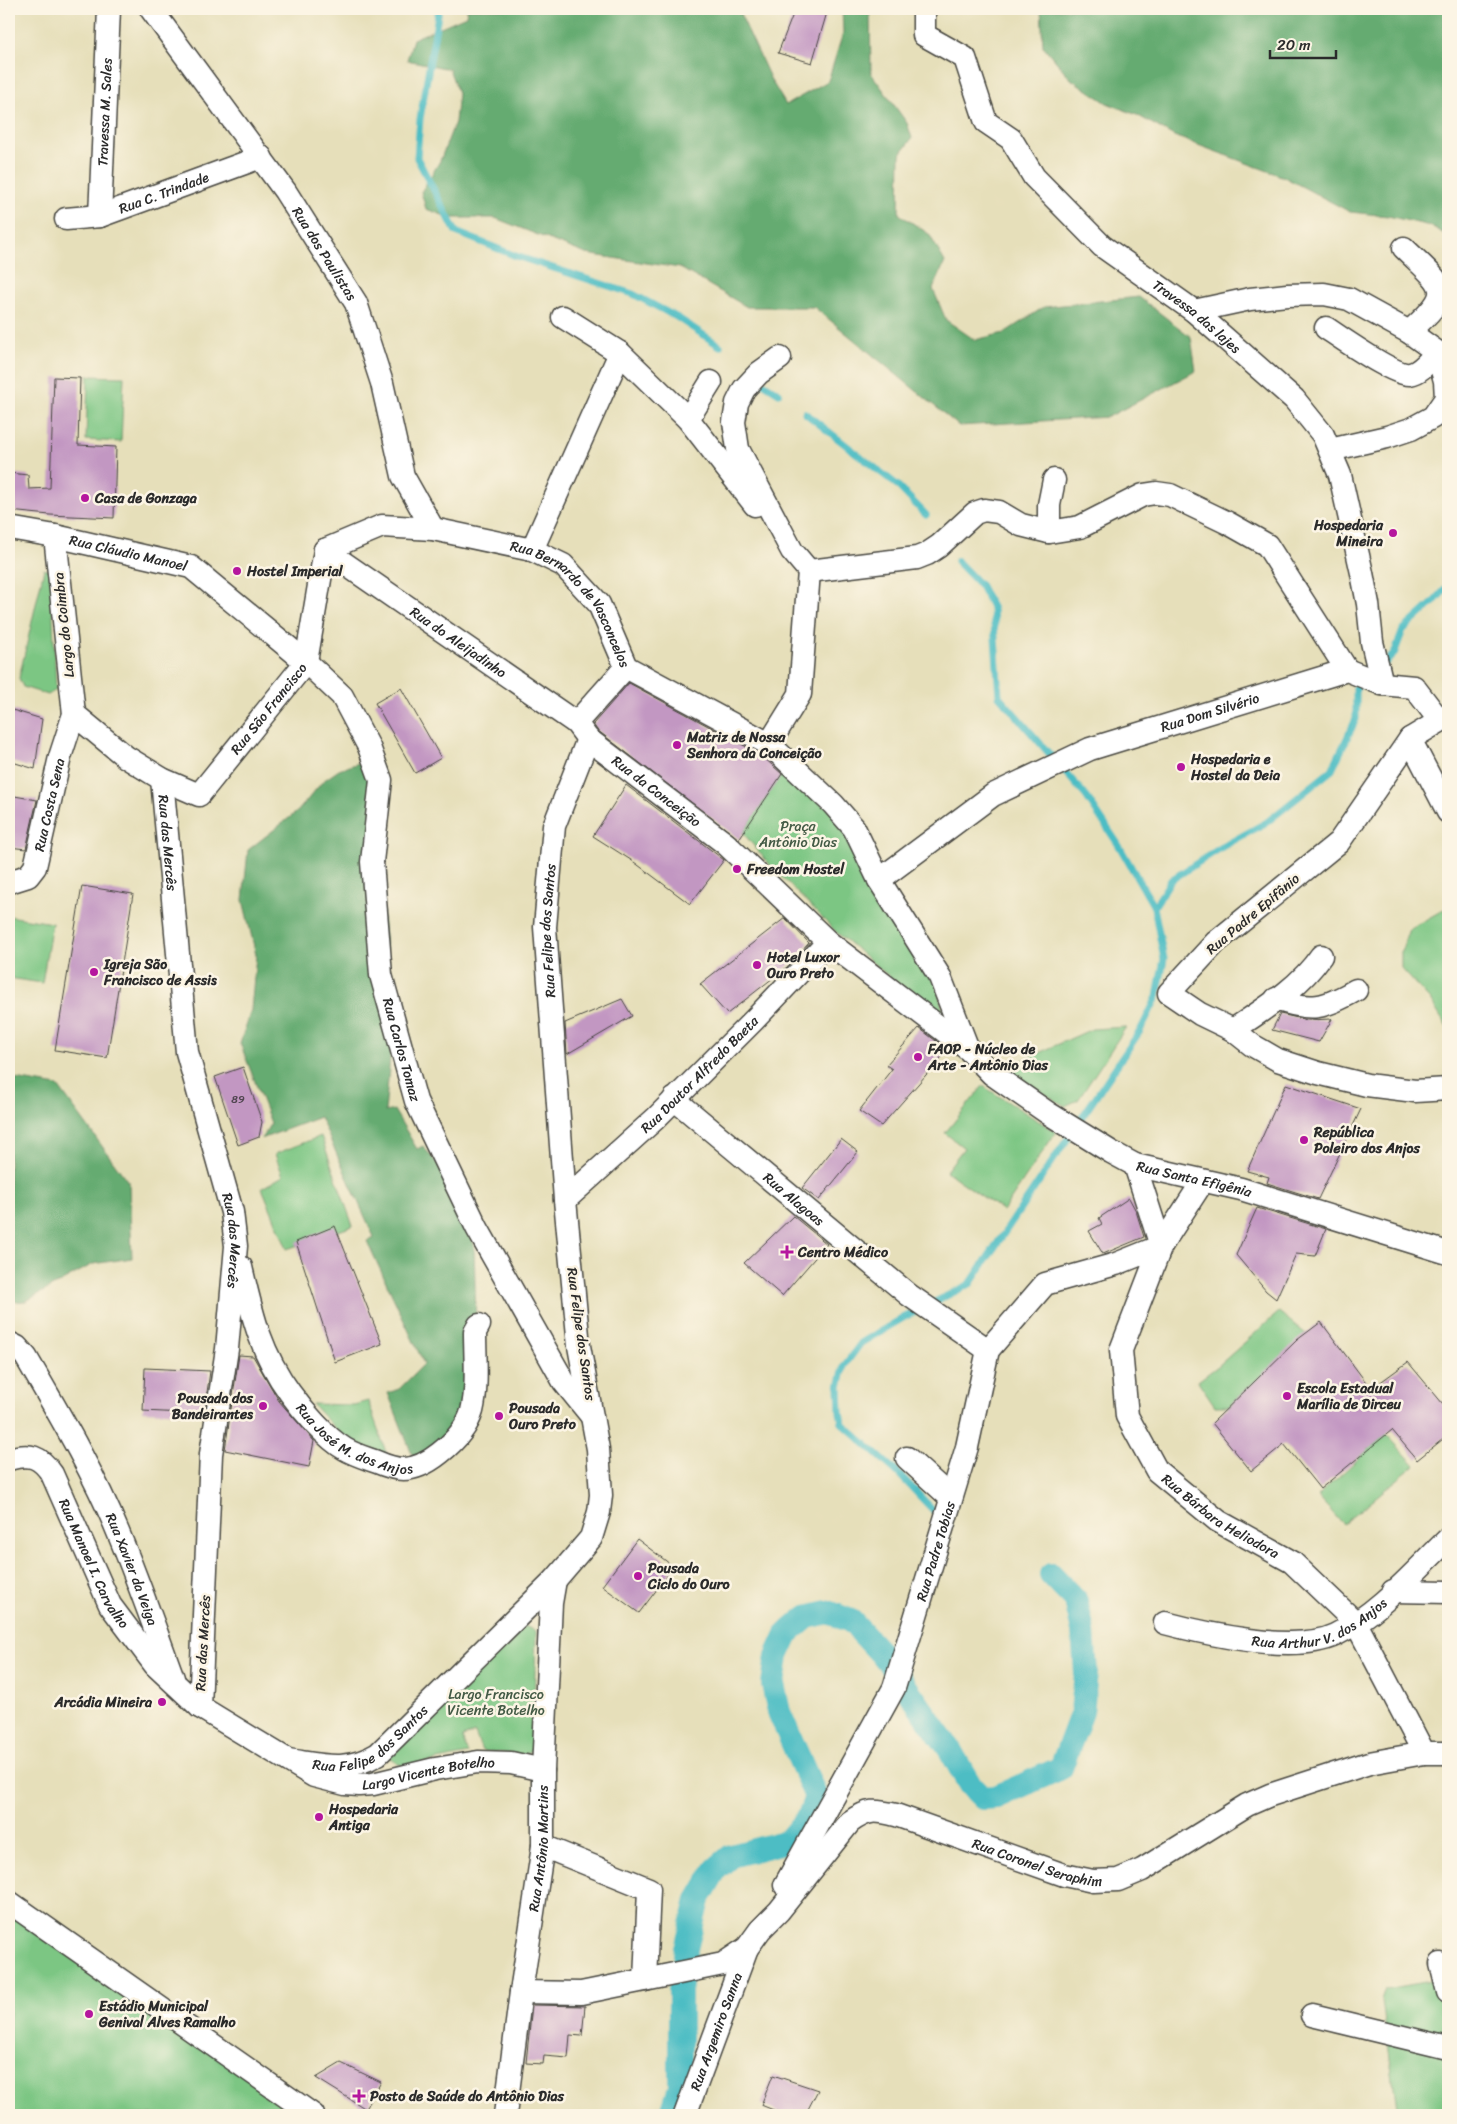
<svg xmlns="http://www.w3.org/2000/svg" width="1457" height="2124" font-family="Sriracha,sans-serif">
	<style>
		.green { fill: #7cc683; stroke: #547857 }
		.forest { fill: #65ab71; stroke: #486b4e }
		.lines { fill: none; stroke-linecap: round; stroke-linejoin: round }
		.stream { stroke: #4ebdc4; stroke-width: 7 }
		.canal { stroke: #4ebdc4; stroke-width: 24 }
		.building { fill: #c297c2 }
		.minor-casing { stroke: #474640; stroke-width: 25 }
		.minor { stroke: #fff; stroke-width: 22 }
		.poi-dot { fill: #b5179e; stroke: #fcf5e5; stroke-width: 2 }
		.labels { text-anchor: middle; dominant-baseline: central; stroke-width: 5; stroke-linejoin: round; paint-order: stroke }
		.number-label { font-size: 11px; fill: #514651 }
		.street-label { font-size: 14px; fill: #2b2b2b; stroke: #fcf5e5 }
		.poi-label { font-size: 14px; font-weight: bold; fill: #2b2b2b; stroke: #fcf5e5; text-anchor: start }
		.park-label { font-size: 14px; fill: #435a45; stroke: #fcf5e5 }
	</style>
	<rect width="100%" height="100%" fill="#fcf5e5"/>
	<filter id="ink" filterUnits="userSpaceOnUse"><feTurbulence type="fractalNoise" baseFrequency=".02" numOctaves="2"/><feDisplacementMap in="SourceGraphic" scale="10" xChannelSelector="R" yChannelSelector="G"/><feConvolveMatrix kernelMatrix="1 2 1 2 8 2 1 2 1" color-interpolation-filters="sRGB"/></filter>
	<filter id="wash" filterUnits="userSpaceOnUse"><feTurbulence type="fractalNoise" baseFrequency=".0096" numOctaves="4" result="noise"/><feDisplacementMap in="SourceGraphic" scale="20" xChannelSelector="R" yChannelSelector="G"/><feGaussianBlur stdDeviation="1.12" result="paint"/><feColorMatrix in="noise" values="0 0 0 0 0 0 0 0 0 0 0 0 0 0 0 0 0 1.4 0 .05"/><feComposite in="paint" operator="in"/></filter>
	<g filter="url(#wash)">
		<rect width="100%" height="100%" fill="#e6dfba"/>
		<g class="green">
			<polygon points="88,376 124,377 121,442 86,440"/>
			<polygon points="44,569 51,571 56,690 48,695 23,687 19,678"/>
			<polygon points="784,770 824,800 929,957 944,1014 934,1014 836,932 771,866 743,833"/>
			<polygon points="1448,907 1448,1029 1430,1000 1401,968 1401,952 1409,929"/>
			<polygon points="9,916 52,923 42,983 9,978"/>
			<polygon points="1126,1027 1078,1100 1065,1106 1003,1069 1092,1029"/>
			<polygon points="983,1086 1056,1132 1003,1211 946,1171 964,1148 945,1133"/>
			<polygon points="321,1136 353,1226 287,1249 262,1188 283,1176 275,1154"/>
			<polygon points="1279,1312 1306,1334 1229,1406 1215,1406 1198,1381 1218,1366"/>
			<polygon points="368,1401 387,1455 347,1441 312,1404 354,1405"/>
			<polygon points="1386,1434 1415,1465 1343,1524 1317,1496"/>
			<polygon points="524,1626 536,1631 533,1749 525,1755 482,1751 475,1733 462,1737 468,1754 404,1767 387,1756"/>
			<polygon points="9,1912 319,2115 9,2115"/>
			<polygon points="1448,1978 1448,2115 1398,2115 1382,2001 1386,1989"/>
		</g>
		<g class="forest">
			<polygon points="467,9 738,9 771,80 786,105 828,81 843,33 842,9 870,9 871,73 907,123 912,138 900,155 899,214 929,234 945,262 933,289 946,320 975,340 1004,333 1044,307 1139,297 1191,337 1196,371 1108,417 959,426 814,307 747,307 680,268 586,254 495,218 451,218 426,209 421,192 440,161 455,122 458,93 449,69 407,60 413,39 466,16"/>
			<polygon points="1041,9 1448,9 1448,236 1430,226 1388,216 1350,212 1284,177 1174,136 1137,115 1107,103 1071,79 1043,46"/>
			<polygon points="369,759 393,1026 385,1112 394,1110 417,1149 423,1146 441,1168 474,1244 476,1320 467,1405 461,1418 433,1448 413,1457 388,1393 399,1389 424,1364 367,1241 374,1237 320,1117 261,1139 271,1123 240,1043 251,1010 256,955 243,900 248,850 298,811 323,781 339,770"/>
			<polygon points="9,1078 58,1086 129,1183 132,1258 93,1264 26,1301 9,1302"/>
		</g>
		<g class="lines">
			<g class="stream">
				<polyline points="439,9 420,119 417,158 456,232 516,256 633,294 678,318 720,346"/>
				<polyline points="763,383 779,393"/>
				<polyline points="805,413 897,485 926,515"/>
				<polyline points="1381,667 1394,654 1403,630 1433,603 1448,586"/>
				<polyline points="1154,907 1171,880 1222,847 1267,822 1332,770 1356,719 1356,687 1363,682"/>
				<polyline points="935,1512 900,1475 842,1423 840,1412 839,1387 844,1366 861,1343 903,1318 970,1284 1140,1031 1157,997 1164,959 1154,907 1118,844 1086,796 999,696 993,609 981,586 957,561"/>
			</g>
			<polyline class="canal" points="671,2115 680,2087 680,1991 686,1949 698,1900 716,1869 731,1856 788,1841 809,1816 816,1797 779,1712 773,1684 777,1656 787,1634 807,1617 828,1612 851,1621 887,1660 950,1750 970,1785 983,1798 996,1797 1061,1768 1082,1712 1086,1673 1083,1631 1076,1601 1051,1575"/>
		</g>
		<g id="blocks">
			<g class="building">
				<polygon points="795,9 828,9 812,63 778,53"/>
				<polygon points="54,377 80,378 78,445 116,447 114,518 50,515 9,511 9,473 28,475 29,489 50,488"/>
				<polygon points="629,683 754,751 763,757 782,774 739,839 597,730 593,724"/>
				<polygon points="401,688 441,758 415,773 375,703"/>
				<polygon points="9,709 42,719 35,769 9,761"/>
				<polygon points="626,785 724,860 690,904 634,862 593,836"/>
				<polygon points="9,795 37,800 26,849 9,847"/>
				<polygon points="82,886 133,894 107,1058 55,1050"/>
				<polygon points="785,918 809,943 787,967 727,1014 700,984"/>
				<polygon points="622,999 632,1016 567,1054 565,1023"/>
				<polygon points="1280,1014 1307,1020 1332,1019 1319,1042 1272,1030"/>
				<polygon points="919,1028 948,1050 881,1126 859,1111 892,1069 886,1065"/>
				<polygon points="243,1067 262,1122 259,1137 238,1145 215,1077"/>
				<polygon points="1286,1084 1361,1109 1318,1199 1267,1183 1269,1177 1247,1171"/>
				<polygon points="841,1139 858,1152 819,1200 802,1188"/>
				<polygon points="1129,1198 1136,1211 1144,1237 1103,1254 1089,1231 1102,1224 1099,1218"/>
				<polygon points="1257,1208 1326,1229 1315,1256 1296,1254 1276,1299 1266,1291 1236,1255"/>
				<polygon points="793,1216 827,1244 782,1296 744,1263"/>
				<polygon points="335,1226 382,1344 335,1362 296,1242"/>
				<polygon points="1321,1322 1371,1389 1408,1362 1448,1410 1448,1435 1417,1460 1392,1430 1320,1489 1284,1444 1251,1471 1212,1423 1297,1340"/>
				<polygon points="239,1355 253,1356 279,1401 314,1441 309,1467 225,1450"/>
				<polygon points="145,1368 210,1371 204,1414 143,1411"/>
				<polygon points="637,1539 674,1567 639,1613 602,1586"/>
				<polygon points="532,2005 585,2006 582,2036 570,2035 568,2058 544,2056 543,2064 526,2063"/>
				<polygon points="341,2063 381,2082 366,2109 316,2078"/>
				<polygon points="773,2075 818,2090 805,2115 786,2115 761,2105"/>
			</g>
		</g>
	</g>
	<g filter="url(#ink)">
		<use href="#blocks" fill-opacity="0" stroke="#474640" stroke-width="1"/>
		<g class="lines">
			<g class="minor-casing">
				<g id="minor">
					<path id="s1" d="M 151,9 L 285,191 L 356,303 L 382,383 L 403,476 L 433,529"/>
					<path id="s2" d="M 924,9 L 924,35 L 965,58 L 986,122 L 1011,139 L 1034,177 L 1102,246 L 1194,311 L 1294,399 L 1323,435 L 1340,475 L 1362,573 L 1368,604 L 1372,642 L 1382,684"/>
					<path id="s3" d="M 100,216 L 109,9"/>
					<path id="s4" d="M 66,219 L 100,216 L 261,157"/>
					<path d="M 1404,248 C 1445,288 1457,289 1409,332"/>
					<polyline points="1194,311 1250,299 1287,295 1324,294 1349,299 1409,332 1437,352 1445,381 1446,398 1433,417 1411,429 1387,437 1330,450"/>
					<polyline points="563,317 620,353 688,419 755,505"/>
					<path d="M 1326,328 C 1341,338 1395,376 1410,374 C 1422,372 1429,360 1437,352"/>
					<polyline points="688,419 711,382"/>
					<path id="s5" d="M 9,528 L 55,536 L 191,567 L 306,662 L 342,696 L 369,747 L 381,780 L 372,862 L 381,975 L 416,1101 L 477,1228 L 564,1382 L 590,1414"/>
					<polyline points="1049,532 1049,505 1054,480"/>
					<path id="s6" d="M 325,550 L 576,723 L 588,739 L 726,844 L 828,942 L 968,1049 L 992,1074 L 1048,1113 L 1111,1152 L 1135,1165 L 1241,1189 L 1448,1253"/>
					<path id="s7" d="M 325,550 L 382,526 L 433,529 L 532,550 L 563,565 L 599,604 L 626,667 L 769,744 L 833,804 L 854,828 L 879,880 L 940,977 L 968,1049"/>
					<polyline points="532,550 620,353"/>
					<polyline points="809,571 917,558 927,554 939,546 975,513 984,510 999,512 1021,525 1049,532 1080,527 1143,495 1156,493 1170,495 1228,523 1267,545 1347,670"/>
					<path id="s8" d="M 74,714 L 126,757 L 162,779 L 199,795 L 306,662 L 325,550"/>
					<polyline points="576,723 626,667"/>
					<polyline points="1410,739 1339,842 1216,942 1169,993 1200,1014 1233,1030 1252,1045 1278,1060 1318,1073 1367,1085 1415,1091 1448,1089"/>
					<polyline points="769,744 800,694 809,571 792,551 738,449 734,422 737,403 744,389 759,373 780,358"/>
					<path id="s9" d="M 162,779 L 187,1052 L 232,1212 L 236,1246 L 227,1349 L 211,1454 L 200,1707"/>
					<path id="s10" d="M 879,880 L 993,795 L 1090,749 L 1347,670 L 1382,684 L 1414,687 L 1440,721 L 1410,739 L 1448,812"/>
					<path id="s11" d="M 9,882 L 28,876 L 35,867 L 60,757 L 74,714 L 55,536"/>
					<path d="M 1276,999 C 1311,1012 1325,1008 1356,990"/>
					<path d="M 1233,1030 C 1264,1009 1299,988 1321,956"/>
					<path id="s12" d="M 674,1099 L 909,1295 L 988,1350"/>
					<path id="s13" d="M 1203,1181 L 1161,1246 L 1121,1350 L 1127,1416 L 1157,1471 L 1218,1521 L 1292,1562 L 1356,1623 L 1424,1753"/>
					<path id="s14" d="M 565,1200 L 655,1119 L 754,1020 L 828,942"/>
					<path id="s15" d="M 241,1267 C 252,1314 260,1352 290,1393 C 303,1411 326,1438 345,1449 C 355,1455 366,1458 377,1462 C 384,1465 395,1469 403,1469 C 416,1469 430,1461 440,1453 C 454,1442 467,1428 472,1411 C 478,1387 475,1357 475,1332 L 479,1325"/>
					<path id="s16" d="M 9,1343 L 17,1347 L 26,1357 C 59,1414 93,1471 118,1532 C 138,1580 155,1629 173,1678"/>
					<polyline points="907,1458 951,1498"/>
					<path id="s17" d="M 9,1459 C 30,1453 40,1456 52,1474 L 110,1605 L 155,1665 L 200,1707 L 314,1776 L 345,1784 L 359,1785 L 373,1784 L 435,1769 L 478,1762 L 511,1763 L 543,1770"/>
					<polyline points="1393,1591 1448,1592"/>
					<path id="s18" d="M 1165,1623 C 1207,1634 1295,1654 1335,1635 C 1378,1614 1414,1572 1448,1539"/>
					<path id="s19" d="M 288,1760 C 323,1765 346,1773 378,1754 L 555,1580 L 591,1538 L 599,1512 L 601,1495 L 598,1449 L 579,1346 L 565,1200 L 545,927 L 554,826 L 588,739"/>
					<polyline points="543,1846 649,1889 645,1980"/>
					<path id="s20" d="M 785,1885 L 894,1688 L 967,1447 L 988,1350 L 1045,1284 L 1116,1264 L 1161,1246 L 1135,1165"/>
					<polyline points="9,1902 313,2115"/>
					<polyline points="1441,1964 1448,1992"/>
					<path id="s21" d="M 521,1992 L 581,1993 L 723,1964 L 747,1948 L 760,1930 L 779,1911 L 850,1822 C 868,1809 875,1810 896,1815 L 1064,1875 L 1093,1881 L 1118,1880 L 1142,1870 L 1247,1805 L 1270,1795 L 1369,1763 L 1424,1753 L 1448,1753"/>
					<polyline points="1312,2015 1448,2048"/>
					<path id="s22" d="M 505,2115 L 521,1992 L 543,1846 L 543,1770 L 551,1603 L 555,1580"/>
					<path id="s23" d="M 685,2115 L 747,1948"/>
				</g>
			</g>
			<use href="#minor" class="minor"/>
		</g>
	</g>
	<g class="poi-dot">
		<circle cx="85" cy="498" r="5"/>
		<circle cx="1393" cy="533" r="5"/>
		<circle cx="237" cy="571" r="5"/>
		<circle cx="677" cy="745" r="5"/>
		<circle cx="1181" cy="767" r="5"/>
		<circle cx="737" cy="869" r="5"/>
		<circle cx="757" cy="965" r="5"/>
		<circle cx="94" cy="972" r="5"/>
		<circle cx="918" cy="1057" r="5"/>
		<circle cx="1304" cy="1140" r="5"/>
		<path d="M784.5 1244.5h5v5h5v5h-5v5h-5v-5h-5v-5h5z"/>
		<circle cx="1287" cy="1396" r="5"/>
		<circle cx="263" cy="1406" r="5"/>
		<circle cx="499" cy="1416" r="5"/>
		<circle cx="638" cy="1576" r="5"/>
		<circle cx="162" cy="1702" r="5"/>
		<circle cx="319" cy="1817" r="5"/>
		<circle cx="89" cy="2014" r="5"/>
		<path d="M356.5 2088.5h5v5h5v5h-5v5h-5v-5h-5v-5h5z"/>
	</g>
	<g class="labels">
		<g class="number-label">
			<text x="238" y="1099">89</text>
		</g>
		<g class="street-label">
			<text stroke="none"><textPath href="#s3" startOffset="104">Travessa M. Sales</textPath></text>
			<text stroke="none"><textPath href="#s4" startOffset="102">Rua C. Trindade</textPath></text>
			<text stroke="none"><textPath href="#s1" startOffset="300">Rua dos Paulistas</textPath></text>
			<text stroke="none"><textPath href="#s2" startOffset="430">Travessa das lajes</textPath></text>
			<text stroke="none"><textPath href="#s5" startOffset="122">Rua Cláudio Manoel</textPath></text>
			<text stroke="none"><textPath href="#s7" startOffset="281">Rua Bernardo de Vasconcelos</textPath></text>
			<text transform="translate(64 625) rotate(-96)">Largo do Coimbra</text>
			<text stroke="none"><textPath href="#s6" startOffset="162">Rua do Aleijadinho</textPath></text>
			<text stroke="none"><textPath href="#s8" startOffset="261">Rua São Francisco</textPath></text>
			<text stroke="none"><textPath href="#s10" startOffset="375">Rua Dom Silvério</textPath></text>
			<text stroke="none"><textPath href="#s6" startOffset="411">Rua da Conceição</textPath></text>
			<text stroke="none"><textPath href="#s11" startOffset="95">Rua Costa Sena</textPath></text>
			<text stroke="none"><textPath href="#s9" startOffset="64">Rua das Mercês</textPath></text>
			<text transform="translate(1253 914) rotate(-40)">Rua Padre Epifânio</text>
			<text stroke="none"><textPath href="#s19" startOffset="1008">Rua Felipe dos Santos</textPath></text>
			<text stroke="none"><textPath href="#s5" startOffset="751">Rua Carlos Tomaz</textPath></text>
			<text stroke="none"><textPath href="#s14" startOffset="184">Rua Doutor Alfredo Baeta</textPath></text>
			<text stroke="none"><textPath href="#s6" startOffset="1081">Rua Santa Efigênia</textPath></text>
			<text stroke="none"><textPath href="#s12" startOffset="156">Rua Alagoas</textPath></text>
			<text stroke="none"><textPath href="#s9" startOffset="469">Rua das Mercês</textPath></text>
			<text transform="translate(581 1334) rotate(82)">Rua Felipe dos Santos</text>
			<text stroke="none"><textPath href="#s15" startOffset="219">Rua José M. dos Anjos</textPath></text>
			<text stroke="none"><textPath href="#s13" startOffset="396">Rua Bárbara Heliodora</textPath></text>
			<text stroke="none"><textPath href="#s20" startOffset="368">Rua Padre Tobias</textPath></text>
			<text stroke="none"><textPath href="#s17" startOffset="149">Rua Manoel I. Carvalho</textPath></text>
			<text stroke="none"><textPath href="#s16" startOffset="260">Rua Xavier da Veiga</textPath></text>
			<text stroke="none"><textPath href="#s18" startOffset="161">Rua Arthur V. dos Anjos</textPath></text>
			<text transform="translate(203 1643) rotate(-87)">Rua das Mercês</text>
			<text stroke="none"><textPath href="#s19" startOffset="92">Rua Felipe dos Santos</textPath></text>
			<text stroke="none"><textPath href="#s17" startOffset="580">Largo Vicente Botelho</textPath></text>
			<text stroke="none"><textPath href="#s22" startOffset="269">Rua Antônio Martins</textPath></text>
			<text stroke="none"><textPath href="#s21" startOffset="595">Rua Coronel Seraphim</textPath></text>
			<text stroke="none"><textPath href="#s23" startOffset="89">Rua Argemiro Sanna</textPath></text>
		</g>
		<g class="poi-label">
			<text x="95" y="498">Casa de Gonzaga</text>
			<text x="1383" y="525" text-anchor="end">Hospedaria<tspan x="1383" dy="16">Mineira</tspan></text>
			<text x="247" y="571">Hostel Imperial</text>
			<text x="687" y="737">Matriz de Nossa<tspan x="687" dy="16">Senhora da Conceição</tspan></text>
			<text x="1191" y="759">Hospedaria e<tspan x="1191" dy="16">Hostel da Deia</tspan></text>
			<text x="747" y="869">Freedom Hostel</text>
			<text x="767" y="957">Hotel Luxor<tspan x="767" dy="16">Ouro Preto</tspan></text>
			<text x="104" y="964">Igreja São<tspan x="104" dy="16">Francisco de Assis</tspan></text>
			<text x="928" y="1049">FAOP - Núcleo de<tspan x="928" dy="16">Arte - Antônio Dias</tspan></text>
			<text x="1314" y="1132">República<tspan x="1314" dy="16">Poleiro dos Anjos</tspan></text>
			<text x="798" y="1252">Centro Médico</text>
			<text x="1297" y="1388">Escola Estadual<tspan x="1297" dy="16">Marília de Dirceu</tspan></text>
			<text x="253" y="1398" text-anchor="end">Pousada dos<tspan x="253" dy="16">Bandeirantes</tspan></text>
			<text x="509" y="1408">Pousada<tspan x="509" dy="16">Ouro Preto</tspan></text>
			<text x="648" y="1568">Pousada<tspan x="648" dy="16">Ciclo do Ouro</tspan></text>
			<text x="152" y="1702" text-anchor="end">Arcádia Mineira</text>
			<text x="329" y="1809">Hospedaria<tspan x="329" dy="16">Antiga</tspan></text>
			<text x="99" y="2006">Estádio Municipal<tspan x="99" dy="16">Genival Alves Ramalho</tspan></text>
			<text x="370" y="2096">Posto de Saúde do Antônio Dias</text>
		</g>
		<g class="park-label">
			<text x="798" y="826">Praça<tspan x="798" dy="16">Antônio Dias</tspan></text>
			<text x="496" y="1694">Largo Francisco<tspan x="496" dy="16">Vicente Botelho</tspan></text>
		</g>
	</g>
	<rect width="1457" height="2124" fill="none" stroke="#fcf5e5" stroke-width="30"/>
	<path d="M1270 50v8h66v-8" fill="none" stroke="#2b2b2b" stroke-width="2.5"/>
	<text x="1277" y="50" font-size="15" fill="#2b2b2b" stroke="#fcf5e5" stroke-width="4" paint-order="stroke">20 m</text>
</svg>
